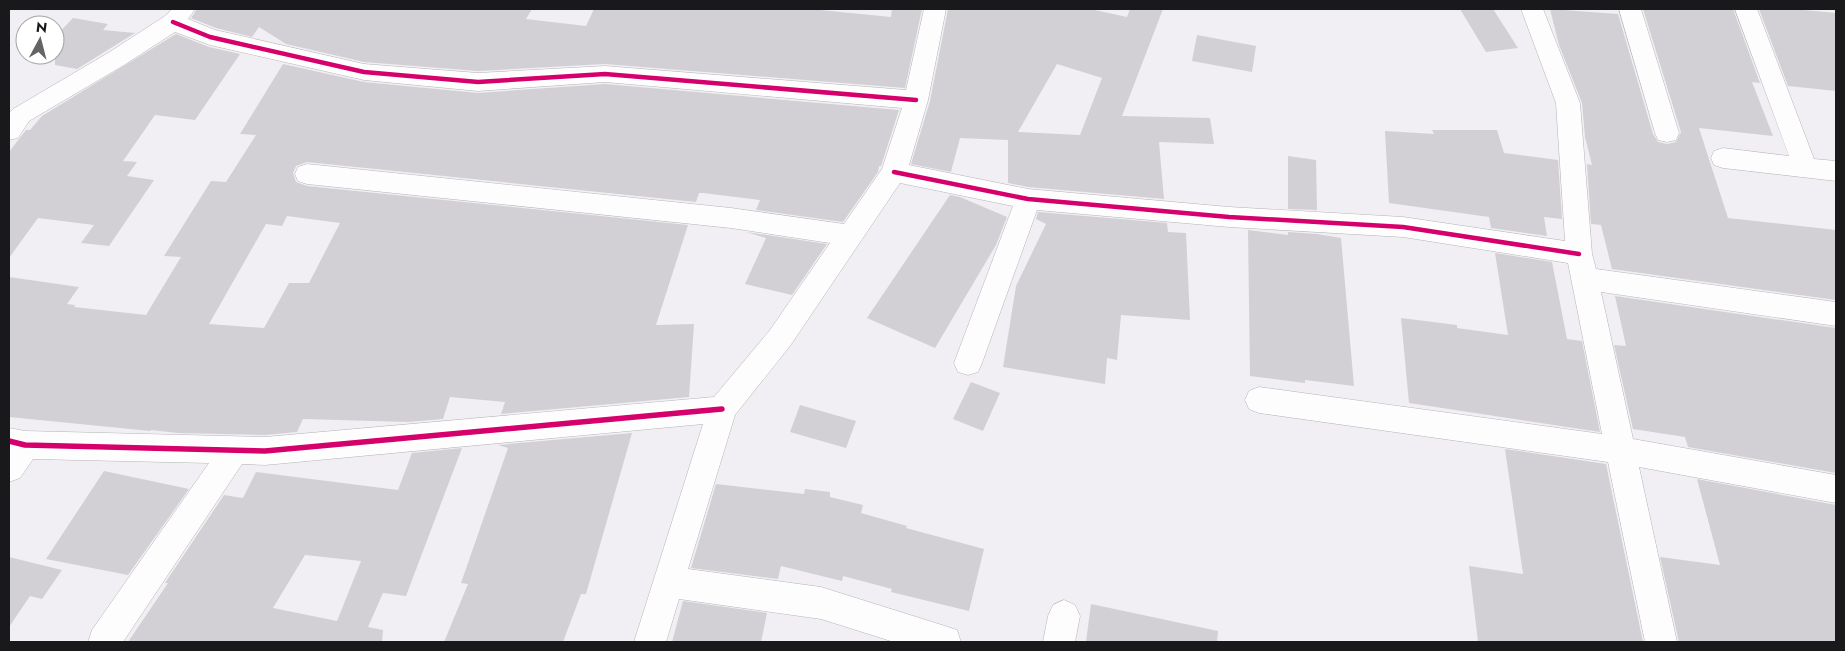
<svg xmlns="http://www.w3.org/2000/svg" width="1845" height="651" font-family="Jost,sans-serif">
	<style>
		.building { fill: #d2d0d4; fill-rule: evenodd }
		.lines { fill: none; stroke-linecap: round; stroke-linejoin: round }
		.minor-casing { stroke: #b4b4b6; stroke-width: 1 }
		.minor { fill: #fdfdfd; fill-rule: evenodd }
		.cycleway-far1-casing { stroke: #fff; stroke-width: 7 }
		.cycleway-casing { stroke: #fff; stroke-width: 9 }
		.cycleway-far1 { stroke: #d6006c; stroke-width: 4.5 }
		.cycleway { stroke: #d6006c; stroke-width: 5.5 }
	</style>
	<rect width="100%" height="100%" fill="#f1eff4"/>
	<g class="building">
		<polygon points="197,9 532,9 526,19 586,26 594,9 810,9 891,17 892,9 922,9 905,88 605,64 478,71 364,62 286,44 259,27 252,37 216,28 191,18"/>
		<path d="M 948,9 L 1090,9 L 1127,17 L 1130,9 L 1163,9 L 1122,116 L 1210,118 L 1214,144 L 1159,142 L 1164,199 L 1028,187 L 1008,183 L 1008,140 L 960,138 L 951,172 L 911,164 L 930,101 ZM 1057,64 L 1102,78 L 1080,135 L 1018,132 Z"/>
		<polygon points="1460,9 1493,9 1518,48 1486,52"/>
		<polygon points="1550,9 1618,14 1653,134 1658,142 1667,144 1676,142 1681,132 1643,9 1733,9 1760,83 1752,82 1773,136 1699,128 1728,218 1836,230 1836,300 1612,269 1601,225 1591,224 1587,164 1592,165 1585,137 1582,103 1559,45"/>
		<polygon points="1759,9 1792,9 1836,13 1836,91 1788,86"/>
		<polygon points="73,18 108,24 103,30 135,33 77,69 55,65 55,37"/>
		<polygon points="176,34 209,47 240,54 195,120 155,115 123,161 137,162 127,176 154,180 109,246 81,243 94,225 38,218 9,258 9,152 26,130 30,130 42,116"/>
		<polygon points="1197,35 1256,46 1252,72 1192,61"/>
		<path d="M 283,64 L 364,82 L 478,93 L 605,84 L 899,110 L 881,166 L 879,166 L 878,172 L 843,222 L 756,210 L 760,200 L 703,193 L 699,193 L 696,202 L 307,162 L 296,166 L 293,173 L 296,182 L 307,186 L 688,225 L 656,325 L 694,324 L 689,397 L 501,414 L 505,402 L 450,397 L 443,419 L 408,422 L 303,419 L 297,432 L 265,435 L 178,433 L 151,430 L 150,431 L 9,417 L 9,277 L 79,287 L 67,304 L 75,305 L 74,307 L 146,315 L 181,257 L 164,256 L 211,181 L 226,182 L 256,135 L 240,134 ZM 287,216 L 340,223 L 309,283 L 289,283 L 264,328 L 209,324 L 266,224 L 282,226 Z"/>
		<polygon points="1432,130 1497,130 1504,153 1558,160 1562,219 1544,217 1547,236 1491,228 1489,217 1389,203 1385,131 1434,134"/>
		<polygon points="1288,156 1316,160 1317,210 1288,209"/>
		<polygon points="950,195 960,197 1007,217 996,245 935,348 867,318"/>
		<polygon points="1038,212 1167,223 1168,232 1186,233 1190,320 1121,315 1117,360 1107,358 1105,384 1003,367 1016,286 1046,224 1036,219"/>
		<polygon points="1248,230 1288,235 1288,232 1317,234 1341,238 1354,386 1305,380 1305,383 1250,376"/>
		<polygon points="746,232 827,244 792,295 745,284 766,238"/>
		<polygon points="1495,253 1552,262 1567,339 1582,341 1600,432 1409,403 1401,318 1457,325 1457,328 1508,335"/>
		<polygon points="1615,296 1836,328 1836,473 1688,447 1685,437 1633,429 1614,345 1626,346"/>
		<polygon points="971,382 1000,393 983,431 953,419"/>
		<polygon points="800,405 856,421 846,448 790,432"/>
		<polygon points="632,433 586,594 581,594 563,642 444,642 468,584 461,583 508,448 498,445"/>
		<path d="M 462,448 L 406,596 L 383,593 L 368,627 L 383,630 L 382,642 L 128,642 L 168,583 L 165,583 L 224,495 L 243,498 L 256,472 L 398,490 L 412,453 ZM 305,555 L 361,561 L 337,621 L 273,608 Z"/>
		<polygon points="1505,449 1606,464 1643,642 1478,642 1469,566 1523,574"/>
		<polygon points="104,471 189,489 128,575 46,559"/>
		<polygon points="1697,479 1836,505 1836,642 1679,642 1660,557 1720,565"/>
		<polygon points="716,484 804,494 805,489 830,492 830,497 863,505 861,513 907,526 906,528 984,549 969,611 891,592 892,589 843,576 842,581 781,566 778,579 691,568"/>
		<polygon points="9,557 62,570 42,599 30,596 9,627"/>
		<polygon points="683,601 767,613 761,642 672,642"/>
		<polygon points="1091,604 1218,631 1217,642 1086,642"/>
	</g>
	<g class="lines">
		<g class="minor-casing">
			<g id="minor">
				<polygon points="172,9 195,9 188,19 215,30 364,64 478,73 605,66 906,90 924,9 946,9 928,100 909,165 1028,189 1229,207 1403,217 1565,241 1556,103 1521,9 1543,9 1580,103 1592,254 1596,269 1836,302 1836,326 1601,292 1633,439 1836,475 1836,503 1639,467 1677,642 1645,642 1608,462 1259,413 1249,409 1245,400 1249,391 1259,387 1602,434 1568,263 1403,237 1229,227 1037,210 982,363 978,372 968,375 958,372 954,363 1013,206 900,183 790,346 735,415 688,569 821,587 945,626 957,630 961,642 894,642 821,619 679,599 666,642 634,642 703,424 265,465 242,464 123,642 88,642 92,630 209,463 33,459 20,478 9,482 9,428 25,431 265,437 714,397 770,330 830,243 731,228 307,184 298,181 295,174 298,167 307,164 731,208 844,224 882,169 902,108 605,82 478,91 364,80 210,45 175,32 124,65 29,121 18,138 9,140 9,114 13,109 108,53 165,16"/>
				<polygon points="1619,9 1641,9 1679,133 1676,140 1667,142 1658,140 1655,133"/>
				<polygon points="1735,9 1757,9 1814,159 1836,161 1836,181 1723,168 1714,165 1711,158 1714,151 1723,148 1789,156"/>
				<polygon points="1064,600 1075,605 1080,616 1075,642 1043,642 1048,616 1053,605"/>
			</g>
		</g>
		<use href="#minor" class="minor"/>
		<g class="cycleway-far1-casing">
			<g id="cycleway-far1">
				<polyline points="173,22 210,37 364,72 478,82 605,74 916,100"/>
				<polyline points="894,172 1028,199 1229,217 1403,227 1579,254"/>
			</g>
		</g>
		<g class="cycleway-casing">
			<polyline id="cycleway" points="9,441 25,445 265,451 722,409"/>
		</g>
		<use href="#cycleway-far1" class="cycleway-far1"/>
		<use href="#cycleway" class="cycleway"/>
	</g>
	<rect width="1845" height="651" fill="none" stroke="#19181a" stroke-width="20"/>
	<g transform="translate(40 40) rotate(7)"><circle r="24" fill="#ffffff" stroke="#a3a3a3"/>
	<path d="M0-4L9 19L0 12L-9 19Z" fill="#656366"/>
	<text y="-8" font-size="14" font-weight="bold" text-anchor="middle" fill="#19181a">N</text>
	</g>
</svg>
